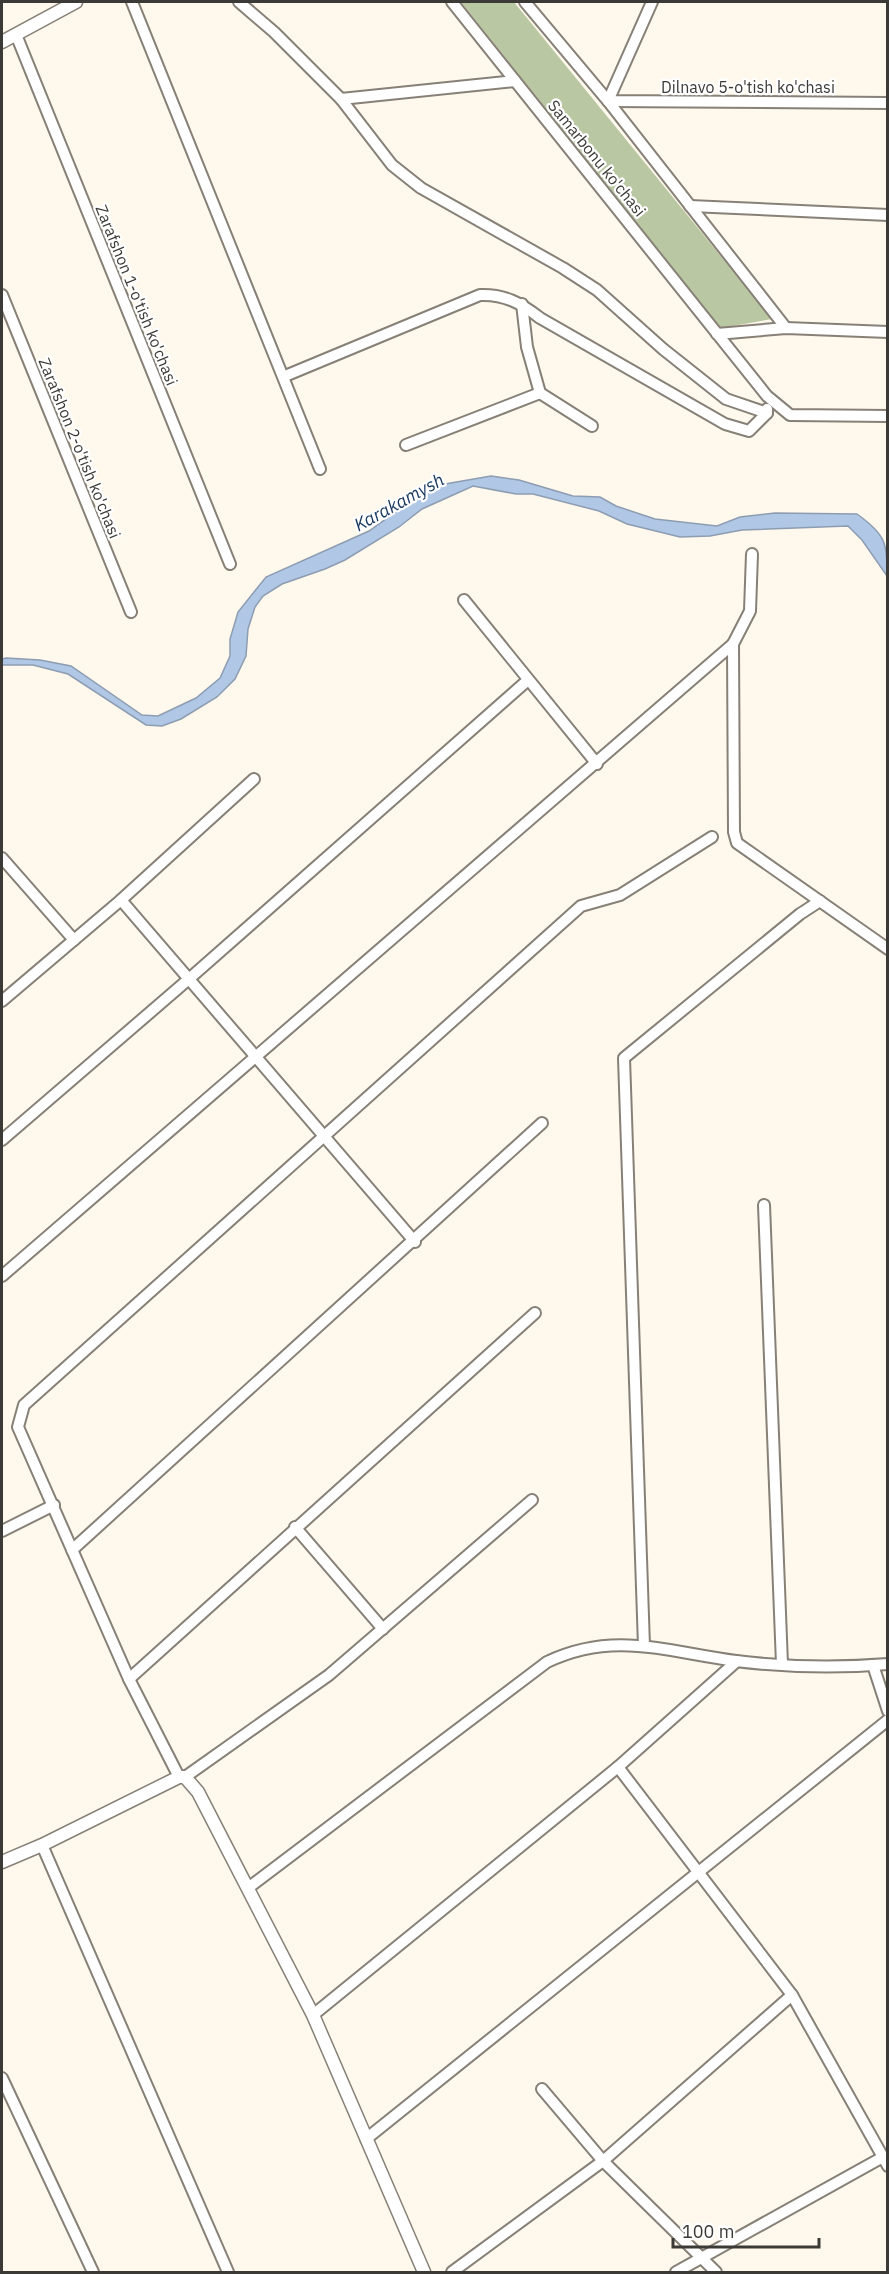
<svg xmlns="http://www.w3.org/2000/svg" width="889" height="2274" font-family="'IBM Plex Sans',sans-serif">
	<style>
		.forest { fill: #bac7a3 }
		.water { fill: #b0c7e6; stroke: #8d9db1; stroke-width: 1.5 }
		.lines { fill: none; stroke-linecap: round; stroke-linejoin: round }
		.minor-casing { stroke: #878077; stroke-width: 14 }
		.tertiary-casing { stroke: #878077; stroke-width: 15 }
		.minor { stroke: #fff; stroke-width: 10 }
		.tertiary { stroke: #fff; stroke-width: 12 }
		.labels { text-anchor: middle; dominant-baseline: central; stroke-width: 4.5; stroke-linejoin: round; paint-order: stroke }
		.street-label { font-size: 16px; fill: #3c3a36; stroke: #fff }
		.water-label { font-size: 18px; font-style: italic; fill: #18375f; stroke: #fff }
	</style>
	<rect width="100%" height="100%" fill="#fff8ed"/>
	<polygon class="forest" points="461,2 514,2 772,319 721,328"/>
	<path class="water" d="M 491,476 L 519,480 L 573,496 L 600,497 L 616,506 L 655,519 L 717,526 L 740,517 L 775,513 L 857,514 C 885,534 888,543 887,576 L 862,540 L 848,526 L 742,530 L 710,536 L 680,537 L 627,524 L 599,511 L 533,494 L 516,494 L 473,486 L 422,509 L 399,527 L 345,560 L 325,569 L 282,584 L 263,596 L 255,607 L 248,629 L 246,656 L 235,679 L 217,697 L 181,719 L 162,726 L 146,725 L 68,674 L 33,665 L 2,665 L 2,659 L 6,658 L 40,660 L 71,666 L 142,715 L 158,716 L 196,698 L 220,678 L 230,656 L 230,639 L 238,612 L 266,577 L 369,531 L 422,493 L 445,484 Z"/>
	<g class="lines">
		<g class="minor-casing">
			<g id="minor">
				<polyline points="132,2 320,469"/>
				<polyline points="239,2 274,32 341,99 392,165 421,188 563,268 597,290 663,349 726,399 767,413"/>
				<polyline points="452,2 767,396 790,415 888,416"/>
				<polyline points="525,2 608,101 786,328"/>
				<polyline points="652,2 608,101 888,103"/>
				<polyline points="17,37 230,564"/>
				<polyline points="341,99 515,81"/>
				<polyline points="690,206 888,215"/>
				<polyline points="2,295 131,612"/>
				<polyline points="522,304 527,347 540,393 592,426"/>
				<polyline points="717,334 786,328 888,332"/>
				<path d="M 285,376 L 480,295 C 504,294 521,303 540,318 L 725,424 L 749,431 L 767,413 L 767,409"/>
				<polyline points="406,445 540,393"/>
				<polyline points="752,554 750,611 733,644 734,832 737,843 888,949"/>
				<polyline points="464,600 597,764"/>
				<polyline points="2,858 74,940"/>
				<polyline points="121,900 415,1242"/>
				<polyline points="2,1001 121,900 254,779"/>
				<polyline points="2,1140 190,978 528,680"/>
				<polyline points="764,1205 782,1664"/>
				<polyline points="2,1276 733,644"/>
				<polyline points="295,1527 383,1629"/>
				<polyline points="2,1531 54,1505"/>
				<polyline points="72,1550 542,1123"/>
				<polyline points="644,1646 624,1058 800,914 820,901"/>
				<polyline points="873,1665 888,1711"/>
				<polyline points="129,1679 535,1313"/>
				<polyline points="618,1767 792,1995 888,2166"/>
				<polyline points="179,1777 129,1679 18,1427 24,1405 581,906 620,895 712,837"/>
				<polyline points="185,1777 329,1675 532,1500"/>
				<polyline points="42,1845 228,2272"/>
				<path d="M 248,1888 L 547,1662 C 614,1630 667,1652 736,1661 C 785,1667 839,1668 888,1664"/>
				<polyline points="313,2015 618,1767 737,1661"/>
				<polyline points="2,2078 93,2272"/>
				<polyline points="542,2089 603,2161 716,2272"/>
				<polyline points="366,2139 888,1720"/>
				<polyline points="452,2272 603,2161 792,1995"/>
				<polyline points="676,2272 883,2157"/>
			</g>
		</g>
		<g class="tertiary-casing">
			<g id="tertiary">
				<polyline points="2,42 76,2"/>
				<polyline points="2,1862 42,1845 179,1777 185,1777 198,1792 313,2015 424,2272"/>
			</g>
		</g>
		<use href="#minor" class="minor"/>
		<use href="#tertiary" class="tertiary"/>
	</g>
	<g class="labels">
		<g class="street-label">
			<text x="748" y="87">Dilnavo 5-o'tish ko'chasi</text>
			<text transform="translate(597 158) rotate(51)">Samarbonu ko'chasi</text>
			<text transform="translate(137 295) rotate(68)">Zarafshon 1-o'tish ko'chasi</text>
			<text transform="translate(80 448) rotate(68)">Zarafshon 2-o'tish ko'chasi</text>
		</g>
		<g class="water-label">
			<text transform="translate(399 502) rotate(-29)">Karakamysh</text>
		</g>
	</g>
	<rect width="889" height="2274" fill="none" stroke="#3c3a36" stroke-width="6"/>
	<path d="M673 2238v9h146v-9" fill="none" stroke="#3c3a36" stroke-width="3"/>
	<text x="682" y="2238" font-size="18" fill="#3c3a36" stroke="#ffffff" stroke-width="4.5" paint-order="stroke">100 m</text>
</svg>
